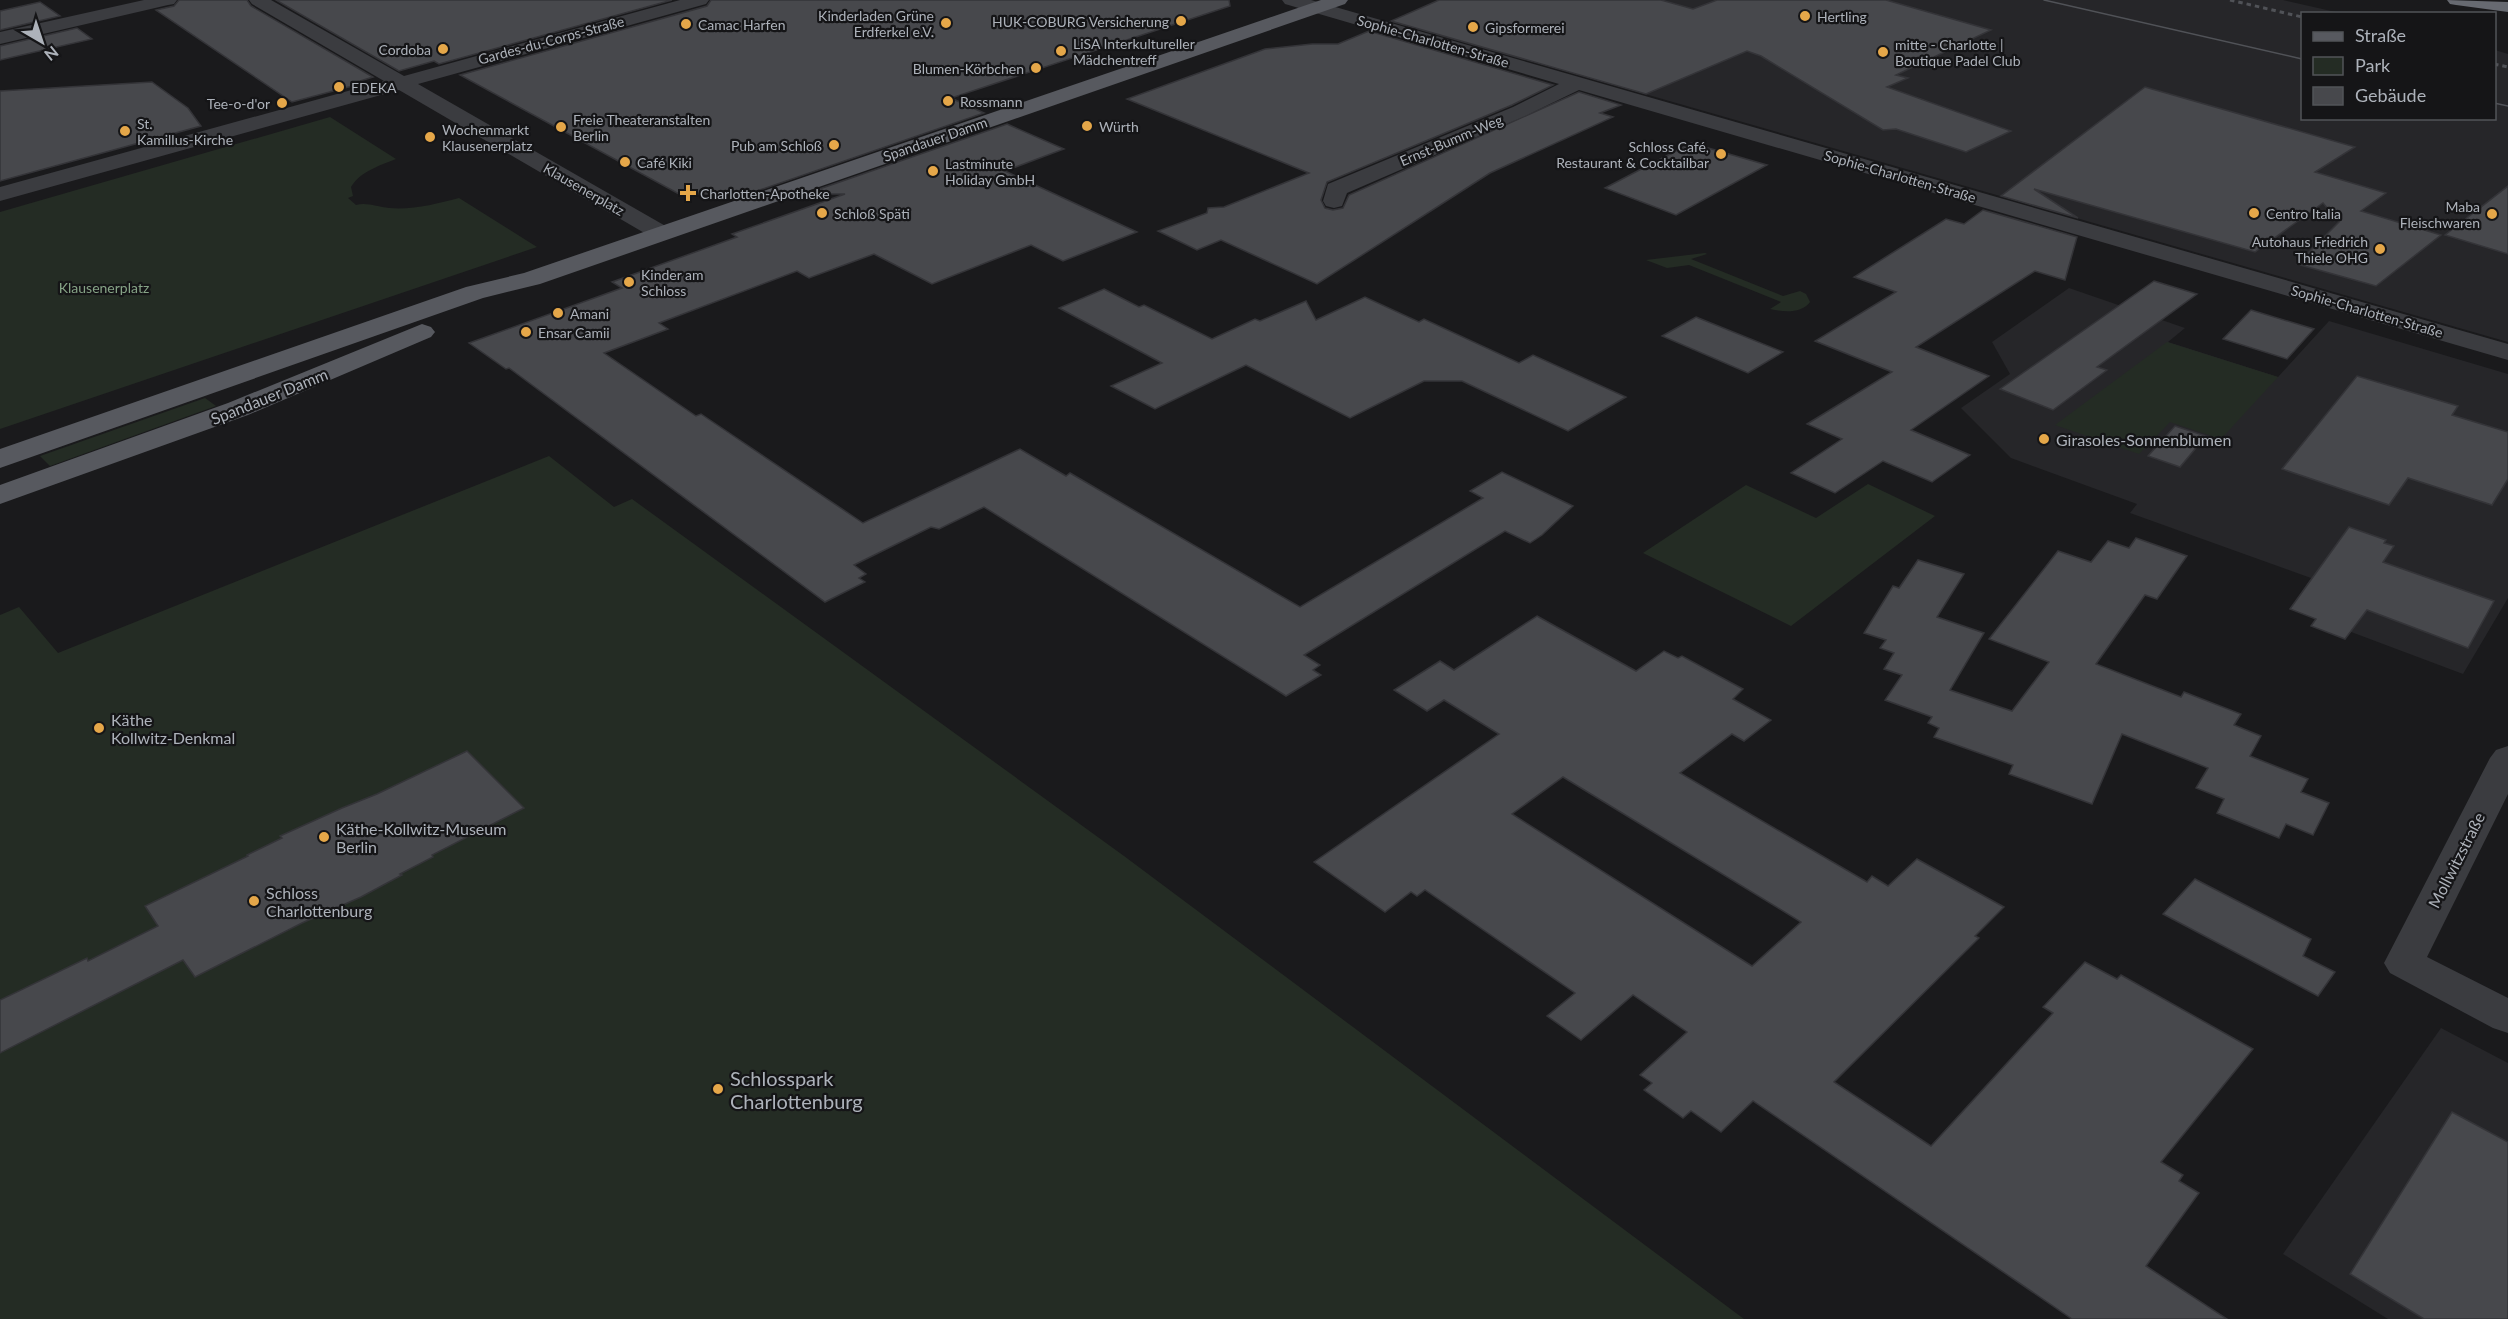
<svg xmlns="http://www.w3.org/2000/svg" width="2508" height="1319" font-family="Lato,sans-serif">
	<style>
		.built { fill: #262629 }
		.green { fill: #242c24 }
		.building { fill: #47484c; stroke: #343438; stroke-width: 1.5; fill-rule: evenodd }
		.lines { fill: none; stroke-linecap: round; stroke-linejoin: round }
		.minor { fill: #3b3c40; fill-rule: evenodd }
		.major { fill: #57595f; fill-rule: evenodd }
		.highway { fill: #676a71; fill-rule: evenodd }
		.tram { stroke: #505257; stroke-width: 1.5 }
		.rail { stroke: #505257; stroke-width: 3; stroke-dasharray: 4.5 4; stroke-linecap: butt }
		.poi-dot { fill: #e5a749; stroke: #151517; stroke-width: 2 }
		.labels { text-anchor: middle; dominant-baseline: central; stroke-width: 4.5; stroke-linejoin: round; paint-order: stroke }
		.far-poi-label { font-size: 14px; fill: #adb2ba; stroke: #151517; text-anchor: start }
		.far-street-label { font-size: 14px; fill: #adb2ba; stroke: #151517 }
		.far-park-label { font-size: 14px; fill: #86a386; stroke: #151517 }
		.street-label { font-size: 16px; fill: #adb2ba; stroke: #151517 }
		.poi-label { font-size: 16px; fill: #adb2ba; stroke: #151517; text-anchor: start }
		.near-poi-label { font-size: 20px; fill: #adb2ba; stroke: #151517; text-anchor: start }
	</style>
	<rect width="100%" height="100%" fill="#1a1a1c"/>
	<g class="built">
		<polygon points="1525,0 2283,0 2340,13 2302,14 2302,118 2494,118 2495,50 2508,54 2508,342 1436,34"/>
		<polygon points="2069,288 2185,328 2168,342 2278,377 2329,321 2508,374 2508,598 2463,674 2290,609 2311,578 2130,513 2137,504 2011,458 1961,408 2010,374 1992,342"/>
		<polygon points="2441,1028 2508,1063 2508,1319 2388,1319 2283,1254"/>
	</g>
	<g class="green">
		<path d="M 330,117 L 396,159 C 379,166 361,171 351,187 L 353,196 L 348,198 L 356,205 C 367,202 377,207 389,208 C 413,210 436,204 459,198 L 537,247 L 0,429 L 0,212 Z"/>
		<path d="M 1705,253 L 1707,254 L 1691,259 L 1783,296 L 1800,291 L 1806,294 L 1810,302 C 1801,314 1783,312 1770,309 L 1781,302 L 1689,265 L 1667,268 L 1646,260 Z"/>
		<polygon points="2167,342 2278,377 2221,439 2170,422 2139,454 2055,425"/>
		<polygon points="205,398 216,406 50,466 40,456"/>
		<polygon points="549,456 614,507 632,499 1124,856 1744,1319 0,1319 0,615 19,607 58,653"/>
		<polygon points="1868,484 1935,516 1791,626 1643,553 1746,485 1816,518"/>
	</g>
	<g class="building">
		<polygon points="179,0 247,0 251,6 373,77 357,82 360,84 292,102 156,10 174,6"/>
		<polygon points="276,0 672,0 439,64 434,61 399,71"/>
		<polygon points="711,0 1229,0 1230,6 951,98 984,113 748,194 679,194 460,75 707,6"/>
		<polygon points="1439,0 1661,0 1693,9 1717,0 1886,0 1991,30 1896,75 1908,78 1887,87 2011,131 1966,152 1896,129 1883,130 1761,56 1747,51 1646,94 1391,21"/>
		<polygon points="40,2 60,16 0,30 0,11"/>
		<polygon points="77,28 92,39 0,60 0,46"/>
		<polygon points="1369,31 1553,85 1512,105 1327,182 1321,200 1325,208 1333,210 1343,208 1349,195 1579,92 1621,105 1600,113 1613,117 1490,173 1317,284 1221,240 1197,250 1158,231 1207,213 1208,208 1224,207 1309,173 1127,99 1265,49 1312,44 1338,44"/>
		<polygon points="152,82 188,108 201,126 0,181 0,91"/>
		<polygon points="2145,87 2355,147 2315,172 2386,193 2361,211 2441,235 2376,286 2297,264 2339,222 2323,203 2255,252 2034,189 2078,218 2001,196"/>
		<polygon points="1007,124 1064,149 1005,171 1137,232 1063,261 1031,245 932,284 874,254 809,278 797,271 659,323 668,329 604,353 696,416 701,414 863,523 1020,449 1066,476 1070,473 1300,607 1483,498 1470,491 1502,472 1573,506 1542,535 1530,543 1505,531 1304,655 1320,665 1313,670 1321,675 1286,696 984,507 939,529 931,527 854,565 866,574 859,578 865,582 825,602 509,368 506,369 469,343 622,288 612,282 737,237 732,234 845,194 805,194"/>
		<polygon points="1691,143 1767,165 1676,215 1605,188"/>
		<polygon points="2508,186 2508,254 2445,235"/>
		<polygon points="1983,210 2077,237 2065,280 2035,271 1916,347 1989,376 1911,430 1970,455 1932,482 1883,461 1835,493 1791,473 1842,439 1807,424 1892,372 1815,341 1896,292 1854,277 1946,219 1964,224"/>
		<polygon points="2154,281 2197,294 2097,367 2107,370 2053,410 2000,389"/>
		<polygon points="1104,289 1139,307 1144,305 1212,339 1255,319 1260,321 1306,301 1316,320 1365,297 1419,322 1424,319 1519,363 1533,355 1626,397 1568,431 1462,381 1424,381 1350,418 1246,365 1155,409 1111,386 1162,363 1059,308"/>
		<polygon points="2251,310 2314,329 2287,359 2223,339"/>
		<polygon points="1696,317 1783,352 1748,373 1662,336"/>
		<polygon points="2357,376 2458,406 2452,415 2508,432 2508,479 2492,505 2408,478 2389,505 2282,469"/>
		<polygon points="2175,426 2206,436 2180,467 2148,456"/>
		<polygon points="2349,527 2386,540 2384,543 2394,546 2383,562 2494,601 2468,648 2367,610 2345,639 2311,626 2316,619 2290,609"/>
		<polygon points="2136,538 2187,556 2157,599 2145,595 2096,664 2181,697 2184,692 2241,714 2234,725 2261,736 2250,756 2308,779 2301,792 2329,803 2313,835 2286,824 2279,838 2217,813 2224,799 2196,788 2208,768 2122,734 2092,804 2009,774 2013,765 1934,737 1939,728 1928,723 1932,717 1885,700 1902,675 1884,669 1894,653 1880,648 1886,640 1864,633 1893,586 1899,588 1918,560 1964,574 1937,617 1984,633 1950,690 2012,711 2049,662 1989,639 2058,551 2091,562 2108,541 2129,548"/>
		<path d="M 1537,616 L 1636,671 L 1664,651 L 1678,658 L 1682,656 L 1743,689 L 1733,699 L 1771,720 L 1744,741 L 1732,734 L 1680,773 L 1867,882 L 1872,876 L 1888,886 L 1917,859 L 2004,907 L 1975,936 L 1979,938 L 1834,1082 L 1931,1146 L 2053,1013 L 2043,1007 L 2085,962 L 2117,979 L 2121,975 L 2253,1049 L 2161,1162 L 2183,1175 L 2179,1181 L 2199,1193 L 2146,1266 L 2227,1319 L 2072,1319 L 1753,1101 L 1721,1132 L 1691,1111 L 1683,1118 L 1644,1090 L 1652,1083 L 1640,1075 L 1687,1032 L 1633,995 L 1581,1040 L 1547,1016 L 1575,993 L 1425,890 L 1417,896 L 1411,892 L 1385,912 L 1314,862 L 1499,734 L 1444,700 L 1427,711 L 1394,690 L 1440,661 L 1454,670 ZM 1563,777 L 1801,922 L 1752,966 L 1512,814 Z"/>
		<polygon points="467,751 524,808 432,855 433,857 400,874 402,875 361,897 302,923 195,977 183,960 0,1053 0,1000 87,958 88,961 158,926 145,906 248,856 247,855 282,838 280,836 342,808 377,794"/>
		<polygon points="2195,879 2311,939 2303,956 2335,972 2318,996 2163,914"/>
		<polygon points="2452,1112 2508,1142 2508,1319 2424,1319 2350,1274"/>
	</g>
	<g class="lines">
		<g class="minor">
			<polygon points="144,0 177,0 174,4 168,5 0,44 0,32"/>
			<polygon points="249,0 271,0 404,76 680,0 709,0 706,4 418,84 669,228 673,233 669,238 661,240 653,238 399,90 0,201 0,187 384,81 252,4"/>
			<polygon points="1282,0 1311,0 2508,344 2508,360 1579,90 1527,115 1347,193 1342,206 1334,208 1326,206 1323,201 1328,184 1513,107 1559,84 1285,4"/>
			<polygon points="2508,746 2508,794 2427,957 2508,998 2508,1033 2493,1028 2390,973 2384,963 2490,758 2496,750"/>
		</g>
		<g class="major">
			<polygon points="1321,0 1348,0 1345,4 540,284 483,298 0,468 0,449 466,287 524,273"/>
			<polygon points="422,324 431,327 435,332 431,337 248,415 0,504 0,485 228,403"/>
		</g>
		<polygon class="highway" points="2447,0 2508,2 2508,12 2456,5 2450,4"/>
		<g class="tram">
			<polyline points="2044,0 2302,59"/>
			<polyline points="2494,103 2508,106"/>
		</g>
		<g class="rail">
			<polyline points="2230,0 2302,17"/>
			<polyline points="2494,64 2508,67"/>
		</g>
	</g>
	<g class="poi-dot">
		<circle cx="1805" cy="16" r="6"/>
		<circle cx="1181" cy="21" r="6"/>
		<circle cx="946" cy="23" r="6"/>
		<circle cx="686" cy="24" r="6"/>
		<circle cx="1473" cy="27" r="6"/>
		<circle cx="443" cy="49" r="6"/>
		<circle cx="1061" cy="51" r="6"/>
		<circle cx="1883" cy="52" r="6"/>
		<circle cx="1036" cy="68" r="6"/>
		<circle cx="339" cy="87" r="6"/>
		<circle cx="948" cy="101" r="6"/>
		<circle cx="282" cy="103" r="6"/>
		<circle cx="1087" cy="126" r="6"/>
		<circle cx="561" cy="127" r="6"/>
		<circle cx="125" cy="131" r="6"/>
		<circle cx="430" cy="137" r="6"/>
		<circle cx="834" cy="145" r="6"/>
		<circle cx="1721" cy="154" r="6"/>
		<circle cx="625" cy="162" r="6"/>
		<circle cx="933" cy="171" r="6"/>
		<path d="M685 184h6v6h6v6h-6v6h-6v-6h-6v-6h6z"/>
		<circle cx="822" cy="213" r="6"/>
		<circle cx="2254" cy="213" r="6"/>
		<circle cx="2492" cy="214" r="6"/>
		<circle cx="2380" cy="249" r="6"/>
		<circle cx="629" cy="282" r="6"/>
		<circle cx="558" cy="313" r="6"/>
		<circle cx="526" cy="332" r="6"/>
		<circle cx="2044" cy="439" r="6"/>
		<circle cx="99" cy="728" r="6"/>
		<circle cx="324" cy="837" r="6"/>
		<circle cx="254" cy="901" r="6"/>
		<circle cx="718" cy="1089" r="6"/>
	</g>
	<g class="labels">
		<g class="far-poi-label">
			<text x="934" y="15" text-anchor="end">Kinderladen Grüne<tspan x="934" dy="16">Erdferkel e.V.</tspan></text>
			<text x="1817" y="16">Hertling</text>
			<text x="1169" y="21" text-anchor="end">HUK-COBURG Versicherung</text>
			<text x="698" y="24">Camac Harfen</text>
			<text x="1485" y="27">Gipsformerei</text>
			<text x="1073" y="43">LiSA Interkultureller<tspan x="1073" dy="16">Mädchentreff</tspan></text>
			<text x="1895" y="44">mitte - Charlotte |<tspan x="1895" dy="16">Boutique Padel Club</tspan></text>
			<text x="431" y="49" text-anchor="end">Cordoba</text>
			<text x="1024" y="68" text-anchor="end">Blumen-Körbchen</text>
			<text x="351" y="87">EDEKA</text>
			<text x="960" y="101">Rossmann</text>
			<text x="270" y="103" text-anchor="end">Tee-o-d'or</text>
			<text x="573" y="119">Freie Theateranstalten<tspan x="573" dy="16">Berlin</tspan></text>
			<text x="137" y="123">St.<tspan x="137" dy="16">Kamillus-Kirche</tspan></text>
			<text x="1099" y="126">Würth</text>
			<text x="442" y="129">Wochenmarkt<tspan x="442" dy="16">Klausenerplatz</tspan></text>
			<text x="822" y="145" text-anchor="end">Pub am Schloß</text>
			<text x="1709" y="146" text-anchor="end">Schloss Café,<tspan x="1709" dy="16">Restaurant &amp; Cocktailbar</tspan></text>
			<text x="637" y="162">Café Kiki</text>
			<text x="945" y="163">Lastminute<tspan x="945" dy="16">Holiday GmbH</tspan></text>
			<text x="700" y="193">Charlotten-Apotheke</text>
			<text x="2480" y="206" text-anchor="end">Maba<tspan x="2480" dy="16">Fleischwaren</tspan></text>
			<text x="834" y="213">Schloß Späti</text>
			<text x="2266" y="213">Centro Italia</text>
			<text x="2368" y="241" text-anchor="end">Autohaus Friedrich<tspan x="2368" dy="16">Thiele OHG</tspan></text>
			<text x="641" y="274">Kinder am<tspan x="641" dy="16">Schloss</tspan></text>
			<text x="570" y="313">Amani</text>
			<text x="538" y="332">Ensar Camii</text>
		</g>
		<g class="far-street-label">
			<text transform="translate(551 40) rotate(-15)">Gardes-du-Corps-Straße</text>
			<text transform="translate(1433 41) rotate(16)">Sophie-Charlotten-Straße</text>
			<text transform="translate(935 139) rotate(-19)">Spandauer Damm</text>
			<text transform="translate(1451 140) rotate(-23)">Ernst-Bumm-Weg</text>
			<text transform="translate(1900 176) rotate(16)">Sophie-Charlotten-Straße</text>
			<text transform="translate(584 189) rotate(30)">Klausenerplatz</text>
			<text transform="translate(2367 311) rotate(16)">Sophie-Charlotten-Straße</text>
		</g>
		<g class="far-park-label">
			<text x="104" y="287">Klausenerplatz</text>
		</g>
		<g class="street-label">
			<text transform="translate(269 396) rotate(-22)">Spandauer Damm</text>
			<text transform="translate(2456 860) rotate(-63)">Mollwitzstraße</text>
		</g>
		<g class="poi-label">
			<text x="2056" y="439">Girasoles-Sonnenblumen</text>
			<text x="111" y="719">Käthe<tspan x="111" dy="18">Kollwitz-Denkmal</tspan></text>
			<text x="336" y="828">Käthe-Kollwitz-Museum<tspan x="336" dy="18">Berlin</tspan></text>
			<text x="266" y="892">Schloss<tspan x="266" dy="18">Charlottenburg</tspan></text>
		</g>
		<g class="near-poi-label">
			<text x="730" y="1078">Schlosspark<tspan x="730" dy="23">Charlottenburg</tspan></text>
		</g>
	</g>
	<rect x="2301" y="12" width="195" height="108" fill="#151517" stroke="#525458" stroke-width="1.5"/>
	<rect x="2313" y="32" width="30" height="9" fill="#57595f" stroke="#525458" stroke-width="1.5"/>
	<text x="2355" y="42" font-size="18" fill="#adb2ba">Straße</text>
	<rect x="2313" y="57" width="30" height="18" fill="#242c24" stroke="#525458" stroke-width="1.5"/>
	<text x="2355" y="72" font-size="18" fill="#adb2ba">Park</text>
	<rect x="2313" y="87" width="30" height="18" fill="#47484c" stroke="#525458" stroke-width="1.5"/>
	<text x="2355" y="102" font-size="18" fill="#adb2ba">Gebäude</text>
	<g transform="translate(42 42) rotate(141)" stroke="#151517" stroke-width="4.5" paint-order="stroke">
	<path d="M0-4.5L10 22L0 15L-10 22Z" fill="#adb2ba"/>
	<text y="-9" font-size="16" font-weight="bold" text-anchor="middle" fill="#adb2ba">N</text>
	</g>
</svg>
